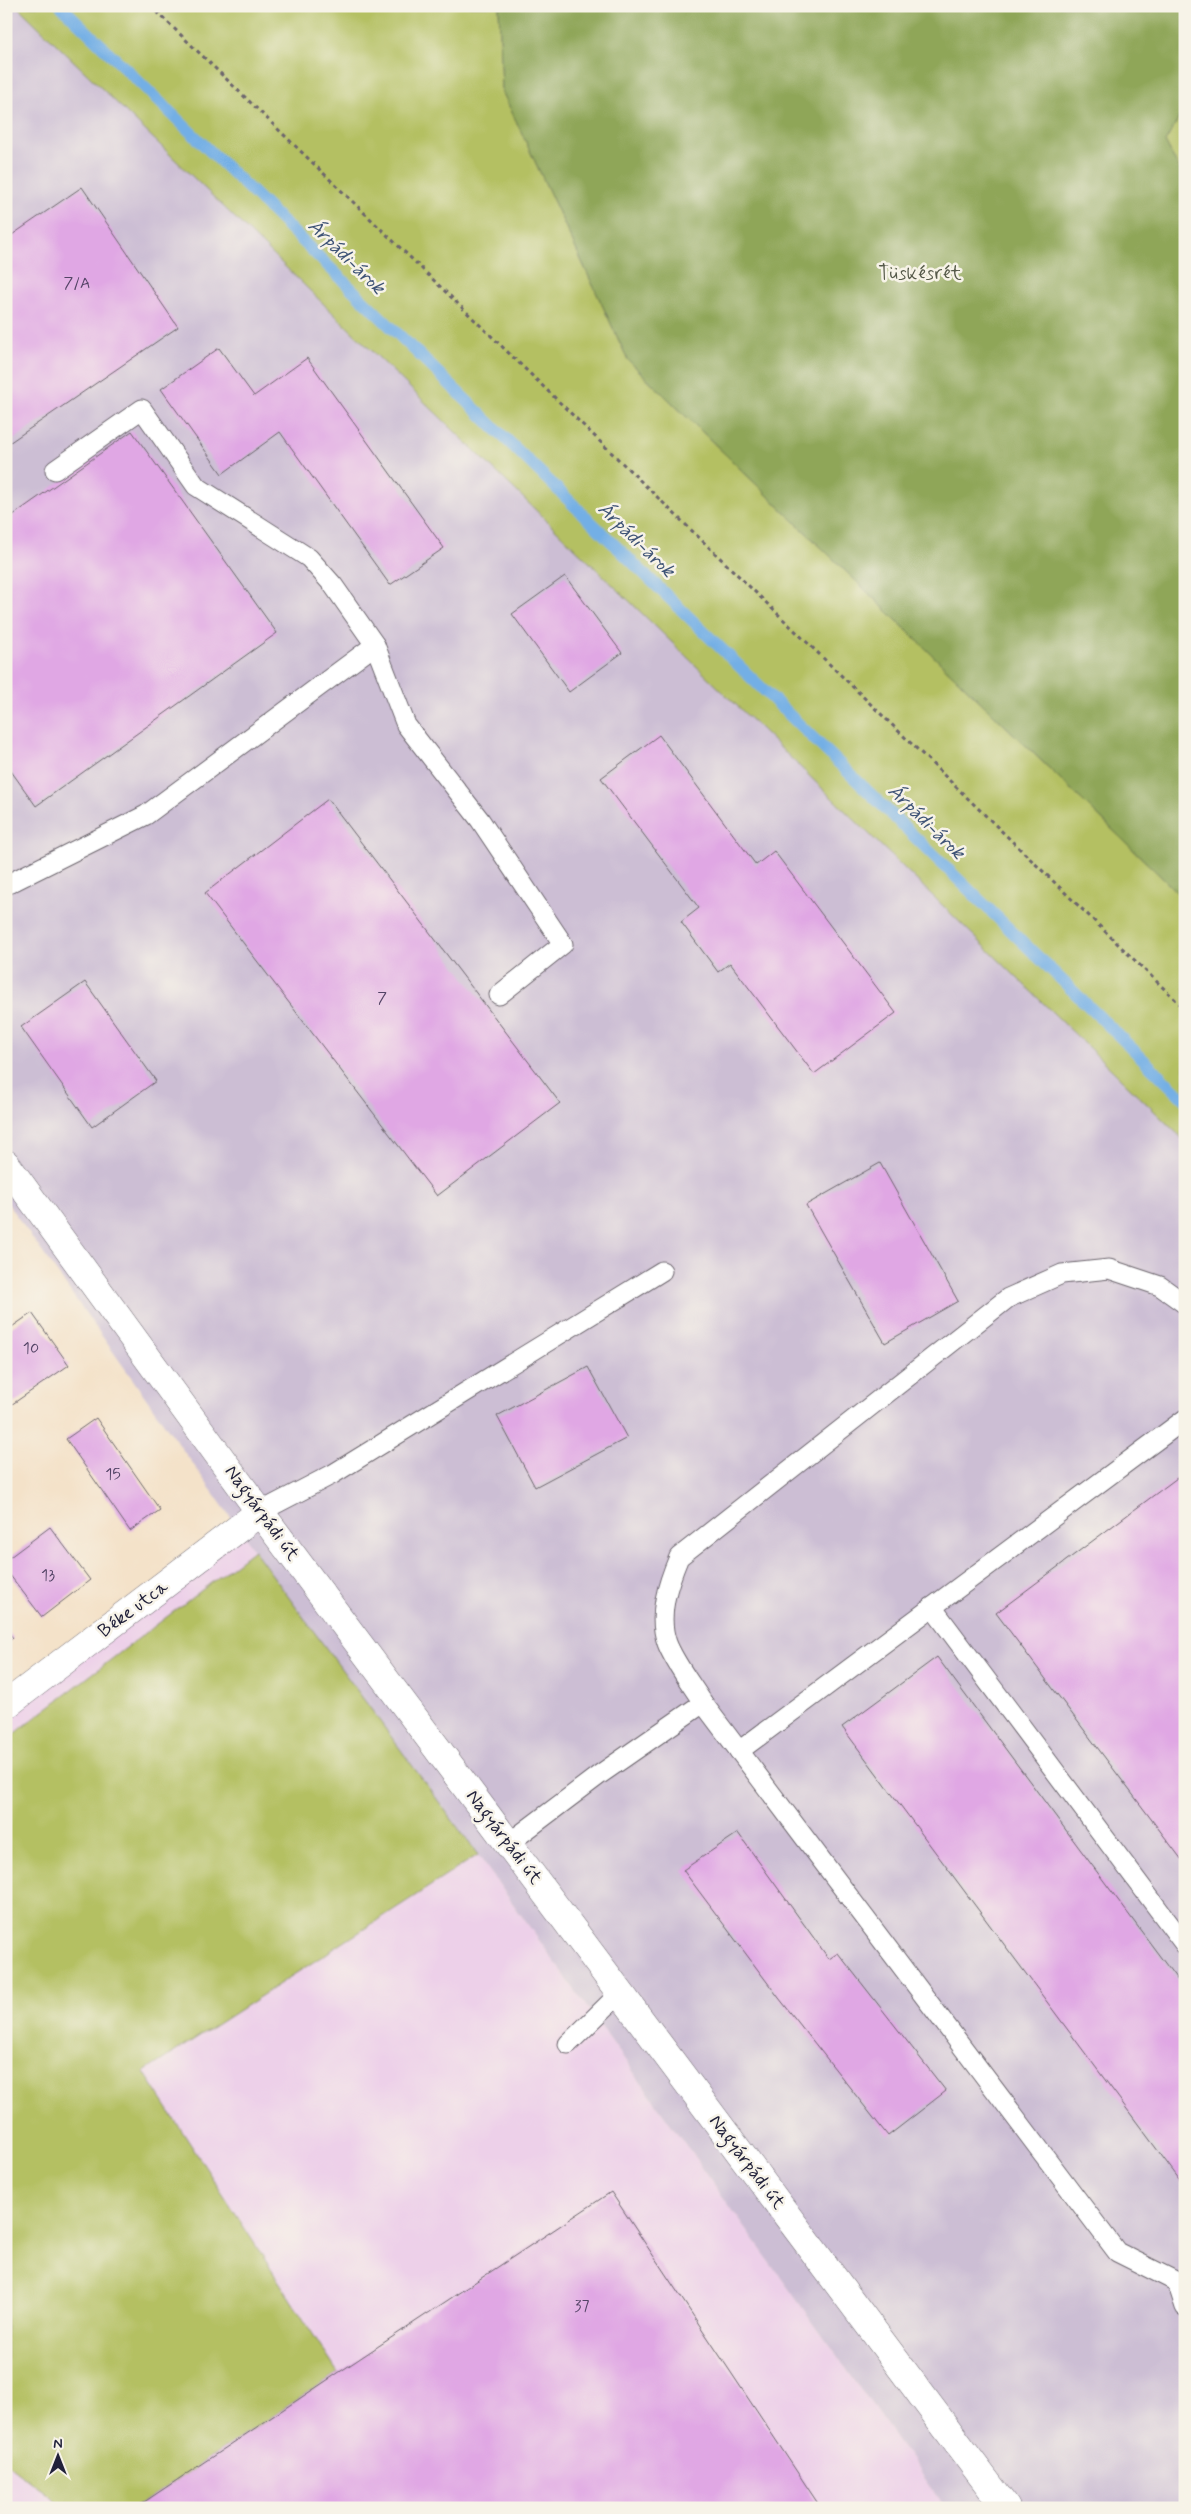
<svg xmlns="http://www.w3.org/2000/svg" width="1191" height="2514" font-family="Mynerve,sans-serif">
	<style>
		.built { fill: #edd0e9 }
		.industrial { fill: #ccbed4 }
		.green { fill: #b4c062; stroke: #6b714e }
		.forest { fill: #8fa658; stroke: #58644a }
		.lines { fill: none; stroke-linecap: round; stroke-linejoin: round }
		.stream { stroke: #73afe5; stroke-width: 12 }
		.building { fill: #e0a7e4 }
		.service-casing { stroke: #6c656d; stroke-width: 21 }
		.minor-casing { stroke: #6c656d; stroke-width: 29 }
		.path { stroke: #6c656d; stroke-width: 3; stroke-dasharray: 4 4; stroke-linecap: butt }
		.service { stroke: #fff; stroke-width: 19 }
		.minor { stroke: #fff; stroke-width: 28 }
		.labels { text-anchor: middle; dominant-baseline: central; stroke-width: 5; stroke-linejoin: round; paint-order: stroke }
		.number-label { font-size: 16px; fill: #524365 }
		.park-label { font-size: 19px; fill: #555949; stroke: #f7f3e8 }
		.street-label { font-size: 19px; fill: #22223b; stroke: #f7f3e8 }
		.water-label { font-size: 20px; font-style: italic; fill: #3e5376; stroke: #f7f3e8 }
	</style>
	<rect width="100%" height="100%" fill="#f7f3e8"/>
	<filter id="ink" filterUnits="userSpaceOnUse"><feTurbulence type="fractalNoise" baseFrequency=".02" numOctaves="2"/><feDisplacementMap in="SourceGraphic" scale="10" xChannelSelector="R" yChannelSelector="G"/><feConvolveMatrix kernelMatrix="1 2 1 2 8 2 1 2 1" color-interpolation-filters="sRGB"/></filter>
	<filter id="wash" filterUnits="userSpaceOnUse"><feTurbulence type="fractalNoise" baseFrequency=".0096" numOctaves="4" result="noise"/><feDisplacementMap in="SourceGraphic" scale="20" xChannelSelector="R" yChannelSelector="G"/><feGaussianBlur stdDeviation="1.12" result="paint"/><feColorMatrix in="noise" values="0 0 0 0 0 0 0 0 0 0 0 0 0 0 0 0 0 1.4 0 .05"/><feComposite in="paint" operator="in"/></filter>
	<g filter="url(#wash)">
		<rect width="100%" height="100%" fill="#f4e2c9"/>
		<polygon class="built" points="241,1532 478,1855 946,2508 6,2508 6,1710"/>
		<polygon class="industrial" points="6,6 17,6 1185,1141 1185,2508 946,2508 478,1855 254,1550 6,1201"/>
		<g class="green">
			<polygon points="17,6 499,6 502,91 628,360 1185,900 1185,1141"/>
			<polygon points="1185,108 1185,180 1165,142"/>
			<polygon points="254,1550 478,1855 144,2072 338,2373 135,2508 64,2508 6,2463 6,1740"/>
		</g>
		<polygon class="forest" points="499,6 1185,6 1185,108 1165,142 1185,180 1185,900 628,360 502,91"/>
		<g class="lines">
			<polyline class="stream" points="61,6 1185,1100"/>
		</g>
		<g id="blocks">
			<g class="building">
				<polygon points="82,187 178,327 6,445 6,239"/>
				<polygon points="219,348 254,396 307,358 444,548 390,585 280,432 222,474 161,389"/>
				<polygon points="132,431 277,633 36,806 6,764 6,520"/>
				<polygon points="565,576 622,653 569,692 512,614"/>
				<polygon points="659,735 756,865 774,851 896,1013 814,1074 730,963 718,972 681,922 699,908 601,778"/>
				<polygon points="328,799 560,1103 437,1196 205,893"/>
				<polygon points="85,982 156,1081 92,1127 21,1027"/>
				<polygon points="880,1163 958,1301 885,1343 806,1205"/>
				<polygon points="32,1313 69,1365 8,1407 6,1405 6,1331"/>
				<polygon points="588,1367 627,1438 535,1487 497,1416"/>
				<polygon points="96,1418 160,1510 130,1531 66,1439"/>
				<polygon points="1185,1472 1185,1864 996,1613"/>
				<polygon points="50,1527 90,1580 42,1617 6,1570 6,1560"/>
				<polygon points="6,1629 13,1638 6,1643"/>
				<polygon points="937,1657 1185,1990 1185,2187 842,1727"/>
				<polygon points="738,1833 829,1959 838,1953 946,2091 888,2136 779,1998 683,1870"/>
				<polygon points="611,2192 821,2508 135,2508 338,2373"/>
			</g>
		</g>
	</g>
	<g filter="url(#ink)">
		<use href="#blocks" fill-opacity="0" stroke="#6c656d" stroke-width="1"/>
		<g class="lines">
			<g class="service-casing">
				<g id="service">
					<polyline points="375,645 406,725 480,820 563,944 499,995"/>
					<polyline points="6,885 146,815 375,645 333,585 309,558 196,486 142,409 55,470"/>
					<polyline points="260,1512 333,1474 662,1271"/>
					<polyline points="932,1607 1185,1945"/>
					<path d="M 703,1703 C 692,1685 674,1662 667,1643 C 657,1615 668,1583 679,1557 L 1008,1298 L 1062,1274 L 1109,1269 L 1160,1286 L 1185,1304"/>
					<polyline points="739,1751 1185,1419"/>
					<polyline points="509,1843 599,1775 703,1703 1117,2252 1177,2282 1185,2307"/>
					<polyline points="568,2044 620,1993"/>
				</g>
			</g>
			<g class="minor-casing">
				<g id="minor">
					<polyline points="6,1164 260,1512 1006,2508"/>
					<polyline points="6,1705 260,1512"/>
				</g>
			</g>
			<polyline class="path" points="151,6 1185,1009"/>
			<use href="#service" class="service"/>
			<use href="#minor" class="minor"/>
		</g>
	</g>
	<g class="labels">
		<g class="number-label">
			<text x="77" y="283">7/A</text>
			<text x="382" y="998">7</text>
			<text x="31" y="1348">10</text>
			<text x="113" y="1474">15</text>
			<text x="48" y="1575">13</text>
			<text x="582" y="2306">37</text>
		</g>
		<g class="park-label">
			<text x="920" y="273">Tüskésrét</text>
		</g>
		<g class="street-label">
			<text transform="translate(262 1513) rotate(54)">Nagyárpádi út</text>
			<text transform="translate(133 1609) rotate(-37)">Béke utca</text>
			<text transform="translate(504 1837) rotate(53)">Nagyárpádi út</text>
			<text transform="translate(747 2162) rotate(53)">Nagyárpádi út</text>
		</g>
		<g class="water-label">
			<text transform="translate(346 257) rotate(44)">Árpádi-árok</text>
			<text transform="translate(636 540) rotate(44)">Árpádi-árok</text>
			<text transform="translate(926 822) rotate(44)">Árpádi-árok</text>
		</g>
	</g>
	<rect width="1191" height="2514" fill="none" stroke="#f7f3e8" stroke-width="25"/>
	<g transform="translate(58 2456)" stroke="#f7f3e8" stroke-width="4" paint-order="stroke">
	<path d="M0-4L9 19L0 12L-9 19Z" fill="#22223b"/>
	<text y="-8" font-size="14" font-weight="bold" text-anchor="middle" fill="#22223b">N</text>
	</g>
</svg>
